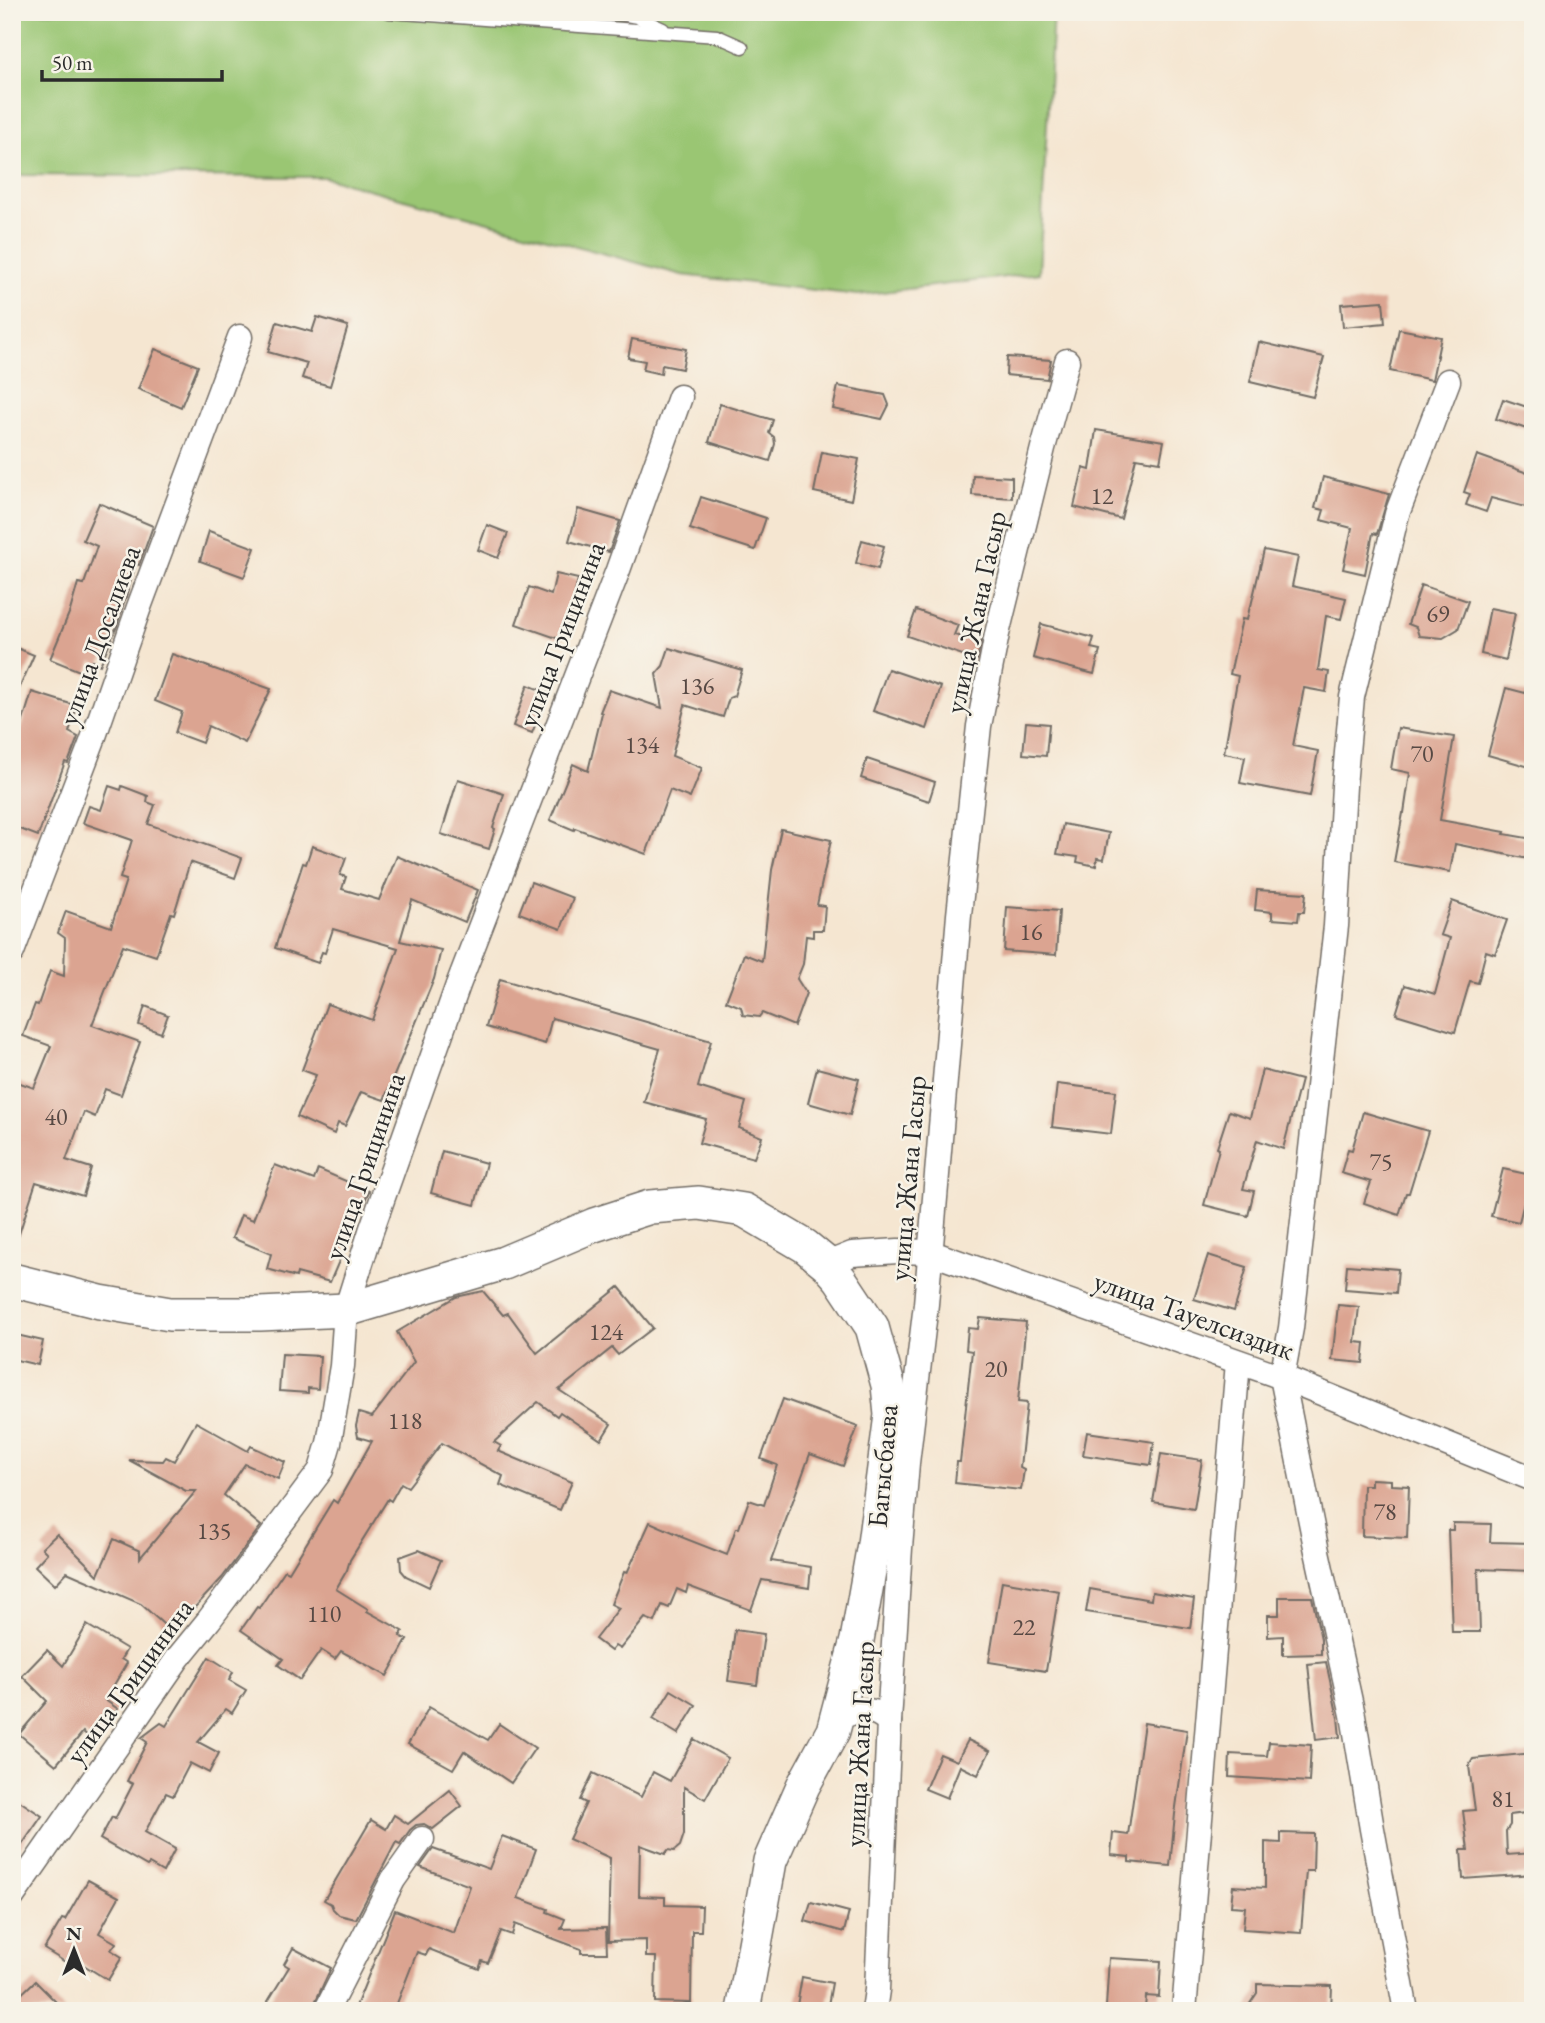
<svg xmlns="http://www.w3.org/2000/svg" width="1545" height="2023" font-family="'EB Garamond',serif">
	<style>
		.green { fill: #9ac673; stroke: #62784f; stroke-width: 2 }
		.building { fill: #dba491 }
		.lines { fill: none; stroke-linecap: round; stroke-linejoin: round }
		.lane-casing { stroke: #726c65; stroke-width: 15 }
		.street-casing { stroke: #726c65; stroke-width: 27 }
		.secondary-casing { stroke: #726c65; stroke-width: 36 }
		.lane { stroke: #fff; stroke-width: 12 }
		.street { stroke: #fff; stroke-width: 24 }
		.secondary { stroke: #fff; stroke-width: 33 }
		.labels { text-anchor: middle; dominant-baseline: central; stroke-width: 5; stroke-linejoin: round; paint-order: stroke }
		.number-label { font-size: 24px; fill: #574944 }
		.street-label { font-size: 28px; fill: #2b2b2b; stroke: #f7f3e8 }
	</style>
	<rect width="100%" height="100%" fill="#f7f3e8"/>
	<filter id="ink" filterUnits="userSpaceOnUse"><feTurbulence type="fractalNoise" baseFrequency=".0143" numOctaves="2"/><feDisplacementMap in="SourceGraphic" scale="14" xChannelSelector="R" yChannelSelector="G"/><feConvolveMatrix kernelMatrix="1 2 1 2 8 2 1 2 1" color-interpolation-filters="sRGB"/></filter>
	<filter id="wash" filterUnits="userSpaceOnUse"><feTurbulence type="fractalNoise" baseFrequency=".00686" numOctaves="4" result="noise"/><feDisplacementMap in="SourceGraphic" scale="28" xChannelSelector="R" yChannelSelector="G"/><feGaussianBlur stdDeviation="1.57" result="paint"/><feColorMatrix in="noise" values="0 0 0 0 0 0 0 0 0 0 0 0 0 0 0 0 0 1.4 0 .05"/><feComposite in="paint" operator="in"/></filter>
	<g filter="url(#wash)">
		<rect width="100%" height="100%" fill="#f5e6d1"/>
		<polygon class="green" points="12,12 1053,12 1039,273 858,295 682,275 324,177 12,175"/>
		<g id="blocks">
			<g class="building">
				<polygon points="1383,301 1385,323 1343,327 1341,304"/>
				<polygon points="317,317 348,326 330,386 302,378 307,363 268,352 277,322 312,332"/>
				<polygon points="1399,329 1441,337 1432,380 1390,371"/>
				<polygon points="632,339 686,349 682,369 662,365 661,374 643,370 645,361 628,358"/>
				<polygon points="1259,342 1324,357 1313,397 1250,382"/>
				<polygon points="155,349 198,366 181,407 138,389"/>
				<polygon points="1007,357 1051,360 1047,379 1006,375"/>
				<polygon points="838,386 885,395 889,405 882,419 833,409"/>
				<polygon points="1503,399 1533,409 1533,431 1496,419"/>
				<polygon points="720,404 773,420 769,433 774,437 775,444 770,461 709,442"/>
				<polygon points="1096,430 1164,441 1160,462 1136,458 1121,519 1074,507 1083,468 1090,470"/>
				<polygon points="822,452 859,459 851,500 814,492"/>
				<polygon points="1477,455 1533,475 1533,509 1491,498 1486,512 1466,505 1470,494 1464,492"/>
				<polygon points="973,475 1012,477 1012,498 972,495"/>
				<polygon points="1323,477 1389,494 1377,534 1373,533 1365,574 1343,569 1352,528 1321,520 1324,510 1315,508"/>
				<polygon points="701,497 766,518 755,550 690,529"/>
				<polygon points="99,503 153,526 139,565 136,564 117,626 100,665 92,661 87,674 50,659 70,611 78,583 84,584 97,546 83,540"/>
				<polygon points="578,509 620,521 609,552 569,541"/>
				<polygon points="487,525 508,533 498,558 478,550"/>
				<polygon points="209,531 255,548 244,577 200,561"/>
				<polygon points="862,540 884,546 878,569 856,563"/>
				<polygon points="1264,550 1298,557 1292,586 1346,598 1341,619 1326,616 1318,670 1329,672 1326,692 1304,688 1293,746 1318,751 1310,796 1240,783 1245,757 1224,753 1238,676 1230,674 1242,619 1247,620 1250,606 1251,606"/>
				<polygon points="556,574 578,579 573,602 576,603 562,640 516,624 529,587 551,595"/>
				<polygon points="1421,585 1468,601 1458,629 1443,638 1419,636 1416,627 1408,624"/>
				<polygon points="1490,608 1515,613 1506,660 1481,654"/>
				<polygon points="916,610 958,625 954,635 981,641 977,660 907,636"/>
				<polygon points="1041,624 1094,638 1091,648 1100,650 1094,674 1033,658"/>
				<polygon points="12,646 34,655 12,705"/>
				<polygon points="669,648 742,670 734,696 729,698 723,717 685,705 672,756 702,768 690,798 670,790 646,854 575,828 574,830 550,820 573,764 588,771 602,713 600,712 609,690 662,708 656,674 663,666"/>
				<polygon points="172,654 271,689 245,743 208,726 202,743 175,733 182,712 155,701"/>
				<polygon points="888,669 941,687 927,729 873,711"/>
				<polygon points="528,685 548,693 532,733 513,726"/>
				<polygon points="1506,688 1533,695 1533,768 1488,755"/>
				<polygon points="32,692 77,706 69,732 78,737 68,763 65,762 38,836 12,826 12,756"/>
				<polygon points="1026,722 1049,724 1046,756 1023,754"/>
				<polygon points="1398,728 1454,737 1440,820 1505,832 1504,834 1533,839 1533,860 1455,844 1450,872 1394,862 1403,813 1404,813 1410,773 1391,769"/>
				<polygon points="867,759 935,782 929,801 861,778"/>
				<polygon points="458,779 504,794 493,828 495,829 489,849 441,834"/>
				<polygon points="109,786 121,790 122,786 148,796 147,802 155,805 148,824 242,858 235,878 190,862 174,914 171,913 156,956 123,945 92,1025 140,1042 121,1095 105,1089 95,1117 84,1112 66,1160 91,1168 83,1196 36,1182 16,1243 12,1242 12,1080 34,1088 51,1046 23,1036 35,1004 38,1005 50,971 64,976 65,938 58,933 66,911 111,927 126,880 120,878 132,840 83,823 89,806 101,810"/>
				<polygon points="1063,824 1109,833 1104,859 1097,858 1096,866 1077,862 1078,857 1057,854"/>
				<polygon points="781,829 831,840 817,905 825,906 823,930 813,930 813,937 806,936 803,964 797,979 806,993 794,1026 762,1013 759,1017 743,1015 741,1007 726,1001 744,954 762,961 772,870"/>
				<polygon points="312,846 346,858 340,875 346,877 342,889 379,900 397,856 478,890 465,922 412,900 400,941 441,950 434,979 384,1100 361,1092 345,1126 338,1123 334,1134 297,1117 316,1075 302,1070 327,1004 372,1020 398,948 333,929 325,953 322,952 318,963 275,948 303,863 306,864"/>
				<polygon points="531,882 573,898 561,929 519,913"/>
				<polygon points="1257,890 1306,893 1304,912 1299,912 1298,921 1272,919 1272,912 1255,910"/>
				<polygon points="1452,901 1507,920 1495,954 1486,951 1478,983 1470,981 1455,1032 1396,1014 1405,985 1435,994 1450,938 1440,935"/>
				<polygon points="1007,907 1059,911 1056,955 1004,951"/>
				<polygon points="500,979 711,1041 698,1087 746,1102 739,1128 762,1137 754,1158 699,1143 706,1119 644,1102 660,1049 552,1018 545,1044 486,1027"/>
				<polygon points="145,1006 168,1015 161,1033 139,1025"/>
				<polygon points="817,1068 859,1079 850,1115 808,1103"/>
				<polygon points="1262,1070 1301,1080 1283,1149 1257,1140 1243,1189 1254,1191 1248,1216 1204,1205 1219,1149 1217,1148 1229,1111 1250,1118"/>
				<polygon points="1057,1084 1116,1091 1111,1134 1052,1127"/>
				<polygon points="1363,1112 1428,1131 1409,1193 1406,1193 1399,1215 1364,1203 1371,1182 1341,1173 1348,1149 1352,1150"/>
				<polygon points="442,1151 486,1163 475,1205 431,1193"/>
				<polygon points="275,1165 314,1180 318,1169 369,1191 330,1282 297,1273 296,1277 267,1269 271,1254 232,1238 241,1215 253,1220"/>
				<polygon points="1503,1169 1531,1175 1519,1222 1491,1216"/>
				<polygon points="1208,1255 1247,1267 1234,1311 1194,1299"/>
				<polygon points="1347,1265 1398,1269 1396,1293 1345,1289"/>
				<polygon points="619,1287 653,1328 618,1355 612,1348 559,1390 611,1424 601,1440 560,1412 557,1416 538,1402 494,1442 501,1446 498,1451 572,1482 560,1510 500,1485 503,1476 442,1443 408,1487 401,1483 391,1501 388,1499 350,1560 347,1570 336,1589 368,1609 367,1611 403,1631 400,1636 407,1640 387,1676 341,1651 335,1659 321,1650 300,1680 278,1665 283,1659 241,1630 257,1607 259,1608 285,1570 289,1572 333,1500 337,1503 372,1441 358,1437 356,1426 359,1413 372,1417 414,1362 397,1332 456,1297 483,1291 503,1315 508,1313 537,1353"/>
				<polygon points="1338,1305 1359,1307 1355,1342 1365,1343 1363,1363 1332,1360"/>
				<polygon points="980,1318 1026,1322 1018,1402 1027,1403 1020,1468 1024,1470 1021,1490 955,1483 957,1462 960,1462 972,1351 966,1350 968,1328 978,1329"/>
				<polygon points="12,1334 43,1341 38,1365 12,1359"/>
				<polygon points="282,1354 320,1356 318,1389 308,1388 308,1393 279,1391"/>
				<polygon points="783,1399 858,1426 843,1466 810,1454 771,1561 811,1567 809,1588 762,1580 751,1610 688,1586 686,1593 677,1589 669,1608 662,1605 655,1622 645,1618 620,1649 615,1646 611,1651 595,1639 619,1608 611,1604 624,1572 627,1573 650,1522 682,1536 681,1537 727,1555 736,1528 739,1528 749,1500 764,1505 777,1465 761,1459"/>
				<polygon points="196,1422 248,1451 251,1446 285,1462 278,1479 245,1464 224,1495 261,1526 222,1578 172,1632 141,1604 67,1572 55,1585 35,1566 47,1553 42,1548 57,1534 98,1575 114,1539 140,1551 140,1558 196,1491 186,1491 129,1460 163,1461 166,1457 174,1461"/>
				<polygon points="1087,1432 1154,1442 1151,1465 1083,1455"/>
				<polygon points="1161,1454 1202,1460 1194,1509 1153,1502"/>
				<polygon points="1371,1479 1391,1480 1391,1485 1409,1486 1407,1538 1362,1536 1363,1485 1371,1485"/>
				<polygon points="1453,1523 1491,1524 1490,1542 1533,1543 1533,1571 1478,1569 1480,1632 1452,1632 1448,1530 1453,1530"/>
				<polygon points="419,1550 441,1560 429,1587 406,1576 401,1570 400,1557"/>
				<polygon points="1002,1581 1059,1591 1046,1671 989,1662"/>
				<polygon points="1090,1589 1151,1600 1152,1592 1194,1599 1190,1628 1086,1612"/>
				<polygon points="1279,1597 1312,1597 1321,1639 1321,1654 1283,1655 1283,1636 1268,1637 1268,1615 1279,1615"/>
				<polygon points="87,1625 127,1649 121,1659 127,1663 105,1700 118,1709 93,1740 83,1732 56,1765 19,1734 47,1701 22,1676 47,1650 63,1666"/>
				<polygon points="735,1630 764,1634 757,1685 728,1681"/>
				<polygon points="209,1657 233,1672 229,1680 246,1690 232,1713 226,1709 198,1742 219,1753 209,1773 190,1763 173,1796 166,1793 145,1832 175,1849 163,1872 149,1864 147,1866 100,1839 112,1817 115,1819 133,1784 127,1781 147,1742 141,1738 161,1723 166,1726"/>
				<polygon points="1326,1662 1338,1718 1340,1737 1316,1740 1308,1664"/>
				<polygon points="671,1690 696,1705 678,1734 653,1719"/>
				<polygon points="429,1707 488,1740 499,1724 535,1748 511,1783 464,1751 453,1769 408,1744"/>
				<polygon points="1144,1723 1187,1730 1175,1814 1170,1866 1129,1862 1129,1857 1111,1855 1113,1833 1128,1835"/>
				<polygon points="694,1739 728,1758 705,1799 684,1787 684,1834 680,1846 674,1851 668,1850 665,1854 640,1845 639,1896 665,1897 665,1905 702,1906 701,1931 692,1931 691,2003 655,2002 656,1957 646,1957 646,1940 608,1941 610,1858 569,1839 586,1803 580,1800 593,1773 641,1797 653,1772 670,1781"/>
				<polygon points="968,1740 990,1751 978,1775 960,1766 947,1798 925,1789 940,1754 957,1761"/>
				<polygon points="1269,1742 1311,1745 1309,1782 1229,1777 1230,1754 1267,1756"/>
				<polygon points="1533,1753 1533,1812 1510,1815 1510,1825 1506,1831 1507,1855 1533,1853 1533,1874 1463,1879 1461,1850 1468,1850 1463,1811 1475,1810 1469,1766 1473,1759"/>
				<polygon points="450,1790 462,1806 433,1829 424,1824 416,1825 410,1830 400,1844 396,1842 356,1919 339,1915 333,1909 331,1904 324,1900 371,1820 386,1829 394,1815 408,1824"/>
				<polygon points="12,1796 42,1816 12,1859"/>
				<polygon points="1281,1833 1314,1834 1313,1871 1306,1871 1301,1933 1243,1929 1245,1907 1231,1906 1233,1886 1265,1888 1265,1842 1281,1843"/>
				<polygon points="502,1836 536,1849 518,1898 548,1909 547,1912 565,1919 561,1929 606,1928 607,1953 581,1953 581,1949 515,1924 512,1935 501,1931 488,1963 482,1961 479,1969 429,1949 426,1955 417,1952 394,2011 354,2011 395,1910 454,1933 470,1886 420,1867 433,1849 489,1869"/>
				<polygon points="88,1880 119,1897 99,1933 116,1943 111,1950 122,1957 108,1980 74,1959 70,1965 44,1949 62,1919 65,1920"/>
				<polygon points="811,1902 849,1912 844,1932 805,1921"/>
				<polygon points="293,1948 331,1968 311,2011 262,2011 289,1967 284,1964"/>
				<polygon points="1109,1958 1161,1961 1159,1997 1146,1996 1145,2009 1106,2007"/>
				<polygon points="802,1977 832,1983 827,2011 796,2011"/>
				<polygon points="35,1981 65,2011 12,2011 12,2003"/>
				<polygon points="1257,1984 1332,1986 1331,2011 1245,2011 1257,1993"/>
			</g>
		</g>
	</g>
	<g filter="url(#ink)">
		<use href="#blocks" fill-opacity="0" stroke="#726c65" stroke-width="2"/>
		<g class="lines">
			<g class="lane-casing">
				<g id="lane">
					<polyline points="389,12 717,36 742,47"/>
					<polyline points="610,12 637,17 663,29"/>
				</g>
			</g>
			<g class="street-casing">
				<g id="street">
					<polyline points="12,952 92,742 139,607 240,337"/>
					<polyline points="827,1264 852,1254 898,1251 929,1252 1282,1377 1533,1479"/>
					<path d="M 836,1719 C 855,1710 873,1705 889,1722"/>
					<polyline points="12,1897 178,1658 209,1620 321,1470 329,1443 342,1366 346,1310 371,1231 458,985 618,570 680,397"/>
					<polyline points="326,2011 393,1880 422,1839"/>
					<polyline points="874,2011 877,1990 889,1722 900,1548 907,1463 926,1304 959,915 979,726 997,634 1043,448 1067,361"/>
					<polyline points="1184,2011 1238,1362"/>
					<polyline points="1406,2011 1372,1829 1353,1715 1315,1542 1282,1377 1291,1328 1336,926 1344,786 1352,697 1397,514 1448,381"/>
				</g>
			</g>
			<g class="secondary-casing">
				<polyline id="secondary" points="12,1280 100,1302 170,1314 260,1314 346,1310 504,1263 594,1225 650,1207 699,1203 744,1210 805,1246 827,1264 840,1279 872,1327 888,1385 891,1415 874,1544 857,1640 833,1731 803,1786 770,1861 743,2011"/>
			</g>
			<use href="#lane" class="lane"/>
			<use href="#street" class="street"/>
			<use href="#secondary" class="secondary"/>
		</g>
	</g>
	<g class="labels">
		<g class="number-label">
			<text x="1102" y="495">12</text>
			<text x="1438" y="613">69</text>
			<text x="697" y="685">136</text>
			<text x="642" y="744">134</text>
			<text x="1422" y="753">70</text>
			<text x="1031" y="931">16</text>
			<text x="56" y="1116">40</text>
			<text x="1381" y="1161">75</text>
			<text x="606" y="1331">124</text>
			<text x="996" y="1368">20</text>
			<text x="405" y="1420">118</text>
			<text x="1385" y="1511">78</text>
			<text x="214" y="1530">135</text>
			<text x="324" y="1613">110</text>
			<text x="1024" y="1626">22</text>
			<text x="1503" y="1798">81</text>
		</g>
		<g class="street-label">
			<text transform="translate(975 612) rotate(-78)">улица Жана Гасыр</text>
			<text transform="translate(561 634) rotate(-69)">улица Грицинина</text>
			<text transform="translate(99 635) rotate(-70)">улица Досалиева</text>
			<text transform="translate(364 1166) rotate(-71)">улица Грицинина</text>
			<text transform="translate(907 1178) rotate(-85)">улица Жана Гасыр</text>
			<text transform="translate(1194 1315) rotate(20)">улица Тауелсиздик</text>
			<text transform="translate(882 1466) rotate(-85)">Багысбаева</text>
			<text transform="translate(129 1681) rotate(-54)">улица Грицинина</text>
			<text transform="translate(859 1744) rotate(-87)">улица Жана Гасыр</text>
		</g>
	</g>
	<rect width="1545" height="2023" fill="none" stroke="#f7f3e8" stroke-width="42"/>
	<g transform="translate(74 1950)" stroke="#f7f3e8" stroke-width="5" paint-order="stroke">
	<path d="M0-5L12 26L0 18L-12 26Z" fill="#2b2b2b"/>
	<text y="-10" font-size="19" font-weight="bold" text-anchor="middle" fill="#2b2b2b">N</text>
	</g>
	<path d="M42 70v10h180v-10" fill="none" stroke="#2b2b2b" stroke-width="3.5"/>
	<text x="52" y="70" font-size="21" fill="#2b2b2b" stroke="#f7f3e8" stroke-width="5" paint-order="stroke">50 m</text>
</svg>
